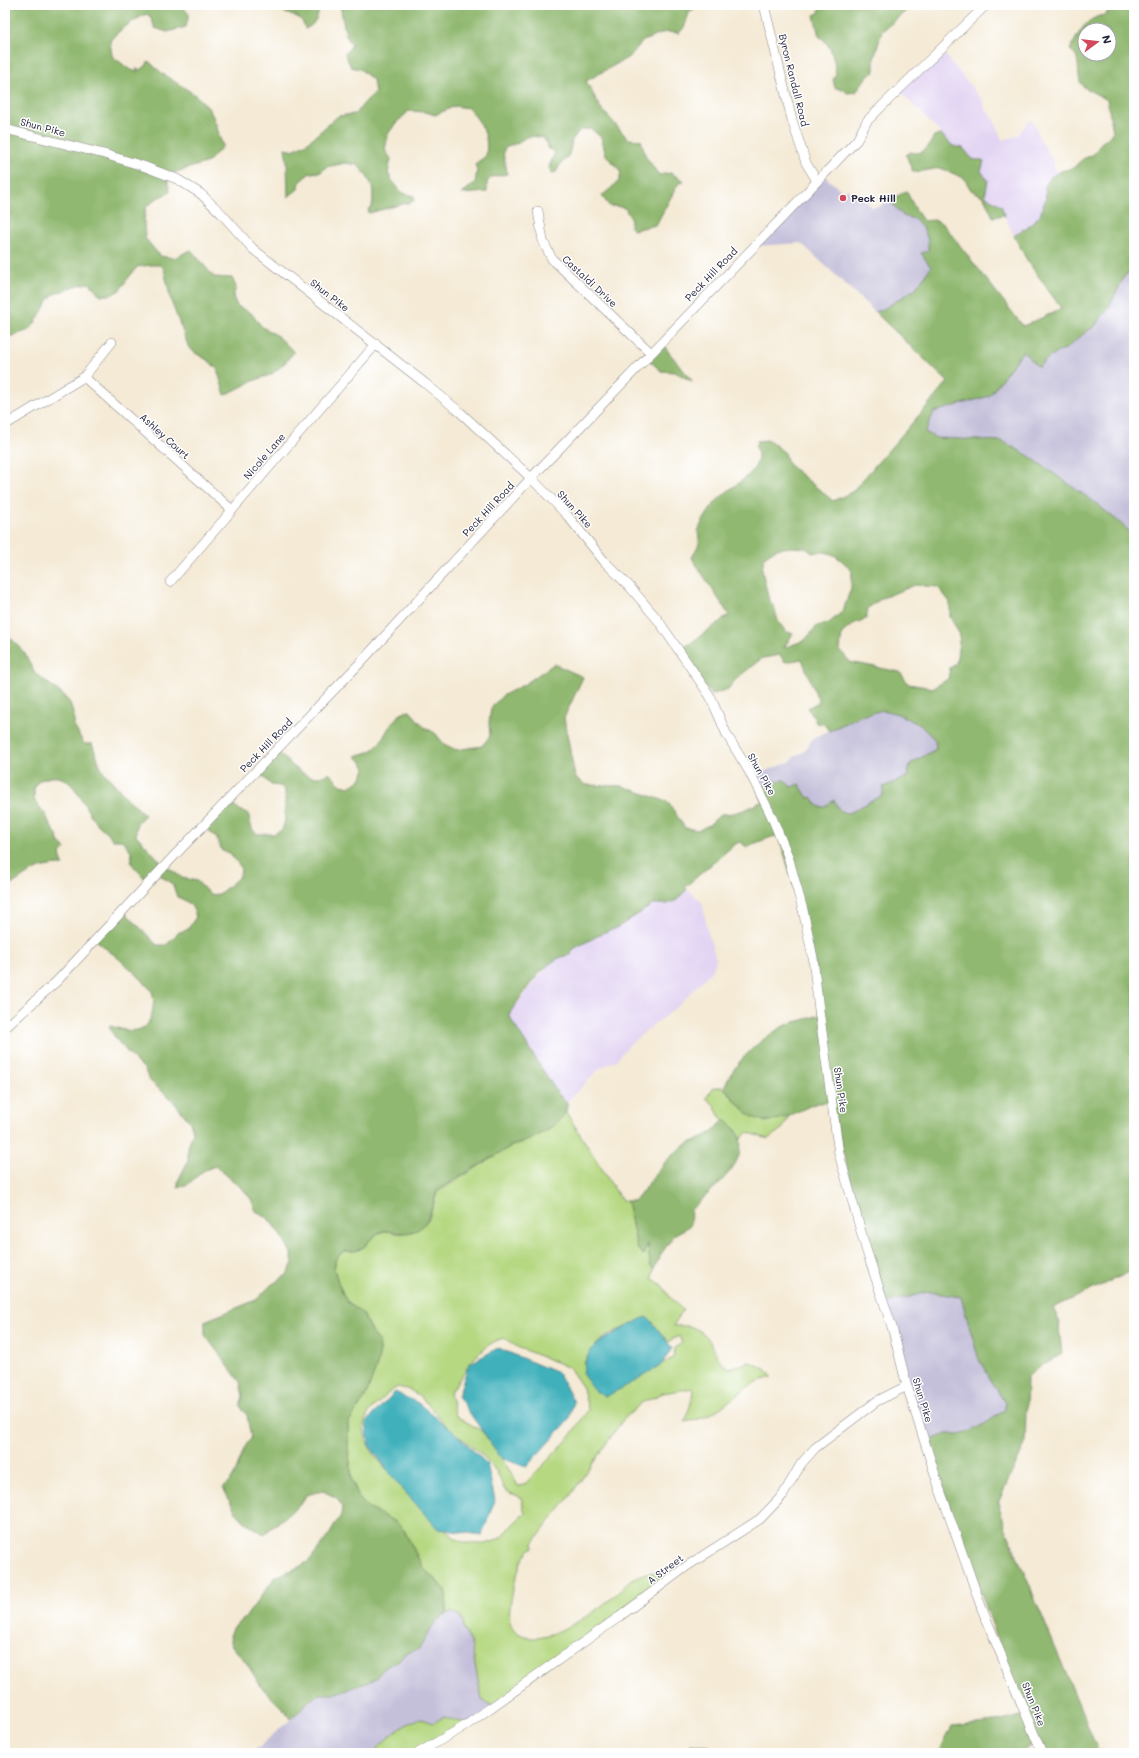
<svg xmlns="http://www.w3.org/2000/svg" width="1139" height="1758" font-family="Mali,sans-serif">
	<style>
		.built { fill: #e2d4f3 }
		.industrial { fill: #c5c0da }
		.green { fill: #b5d881; stroke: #6c7d5e; fill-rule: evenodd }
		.forest { fill: #90b86f; stroke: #596d55; fill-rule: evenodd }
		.water { fill: #40b0bb; stroke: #31697b }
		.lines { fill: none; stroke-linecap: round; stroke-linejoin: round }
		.minor-casing { stroke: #8b8688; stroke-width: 10 }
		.minor { stroke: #fff; stroke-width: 9 }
		.poi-dot { fill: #d1495b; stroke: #fff; stroke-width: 1.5 }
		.labels { text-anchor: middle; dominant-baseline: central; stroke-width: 3; stroke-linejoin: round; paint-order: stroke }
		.street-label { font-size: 10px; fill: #22223b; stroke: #fff }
		.poi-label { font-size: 10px; font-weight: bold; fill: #22223b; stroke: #fff; text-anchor: start }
	</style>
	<rect width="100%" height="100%" fill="#fff"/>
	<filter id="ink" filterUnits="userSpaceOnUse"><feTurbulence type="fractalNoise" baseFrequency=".025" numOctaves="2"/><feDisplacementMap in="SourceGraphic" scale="8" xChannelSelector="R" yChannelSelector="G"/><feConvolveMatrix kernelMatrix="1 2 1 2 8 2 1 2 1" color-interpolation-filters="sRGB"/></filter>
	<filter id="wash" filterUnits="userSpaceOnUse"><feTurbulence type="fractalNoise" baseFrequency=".012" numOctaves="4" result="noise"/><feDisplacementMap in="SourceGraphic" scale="16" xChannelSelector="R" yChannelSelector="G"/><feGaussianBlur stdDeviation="0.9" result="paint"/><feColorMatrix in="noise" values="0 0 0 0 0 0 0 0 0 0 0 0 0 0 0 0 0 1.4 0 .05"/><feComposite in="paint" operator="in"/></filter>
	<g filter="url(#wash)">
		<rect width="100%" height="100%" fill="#f4ead5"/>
		<g class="built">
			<polygon points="941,50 983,101 985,109 993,118 1002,140 1017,136 1030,120 1035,124 1039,137 1053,161 1056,171 1059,173 1051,177 1045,186 1046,198 1040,215 1025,231 1023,229 1014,236 1005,217 1005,214 985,196 988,180 981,171 983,161 973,160 963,148 953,146 900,91"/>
			<polygon points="687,889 702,902 707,929 716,959 713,969 679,1005 631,1043 615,1061 600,1068 567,1102 558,1094 513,1023 509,1014 550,963 563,955 570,955 571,950 611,929 615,929 654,904 667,904 677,900"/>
		</g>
		<g class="industrial">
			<polygon points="824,176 842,191 848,190 860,193 871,207 879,207 885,202 889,200 903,216 915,219 924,230 928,240 928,252 922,252 931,267 915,289 882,310 875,312 801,243 756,246"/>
			<polygon points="1134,270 1134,537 1125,527 1097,504 1029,456 1002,441 936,438 924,432 934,412 989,396 1023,351 1039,366 1052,355 1067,348 1088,330 1094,327 1108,309 1125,275"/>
			<polygon points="884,710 898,714 920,725 935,740 936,749 907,777 883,787 883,795 851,812 847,813 839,810 819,807 812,797 808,798 791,788 759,789 753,778 768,770 790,762 794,757 805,751 812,739 860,716"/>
			<polygon points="928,1292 961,1297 979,1360 1005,1403 1005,1410 986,1423 971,1431 959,1434 946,1434 926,1442 886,1303"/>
			<polygon points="449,1612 455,1613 461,1618 463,1623 463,1627 471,1644 482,1700 494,1706 470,1723 458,1721 444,1717 381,1744 374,1753 252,1753 299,1712 305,1703 321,1694 333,1694 350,1689 376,1678 384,1668 399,1660 404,1654 419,1649 431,1628 442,1616"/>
		</g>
		<g class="green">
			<polygon points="714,1087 723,1087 741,1107 765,1122 789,1116 783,1128 768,1139 747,1132 741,1140 737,1131 720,1117 713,1104 706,1098"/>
			<path d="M 566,1112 L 622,1201 L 627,1201 L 637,1248 L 643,1255 L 648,1243 L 650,1266 L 654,1269 L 652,1278 L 662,1285 L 670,1297 L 683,1310 L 673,1326 C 679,1326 689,1325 694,1328 C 717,1337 711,1359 729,1368 L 750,1362 L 766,1369 L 772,1377 C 767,1379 761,1380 757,1382 C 731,1395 717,1419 684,1422 L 686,1419 L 694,1393 L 693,1388 L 663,1393 L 641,1403 L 622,1421 L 570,1496 L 533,1543 L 534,1547 C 532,1548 528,1550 527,1552 C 518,1563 505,1613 511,1625 C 513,1630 520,1635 525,1636 C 551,1643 593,1613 612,1598 C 624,1589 628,1578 646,1573 C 652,1572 661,1573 667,1573 L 663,1579 L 494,1706 L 482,1700 L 471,1644 L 463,1627 L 463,1623 L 461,1618 L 455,1613 L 447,1613 L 446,1590 L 423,1568 L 404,1530 L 396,1522 L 368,1509 L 359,1498 L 352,1480 L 348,1446 L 348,1423 L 365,1398 L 377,1365 L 380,1351 L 379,1341 L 371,1332 L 363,1314 L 347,1302 L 339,1285 L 334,1269 L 336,1258 L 344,1251 C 371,1253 364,1238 382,1232 C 388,1229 397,1235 404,1233 C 412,1230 421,1224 429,1219 L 438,1190 L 439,1191 L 511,1146 L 520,1144 L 550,1129 ZM 637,1324 L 655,1327 L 668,1342 L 679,1336 L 682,1343 L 675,1348 L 673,1358 L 657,1366 L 589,1380 L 584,1363 C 593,1341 615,1329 637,1324 ZM 504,1338 L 519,1348 L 561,1364 L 570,1369 L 583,1388 L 588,1410 L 568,1439 L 524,1485 L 518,1486 L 510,1471 L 487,1437 L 480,1430 L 456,1416 L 450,1393 C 464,1373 479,1344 504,1338 ZM 398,1387 L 410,1390 L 420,1396 L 451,1431 L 464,1440 L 484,1457 L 497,1472 L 504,1489 L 510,1493 L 521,1497 L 525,1514 C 507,1524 507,1543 481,1544 C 476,1544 465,1543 460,1541 C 445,1533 423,1506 410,1492 C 389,1470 341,1435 377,1404 C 386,1397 387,1392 398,1387 Z"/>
			<path d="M 444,1717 L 458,1721 L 470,1723 L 419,1753 L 374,1753 C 386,1737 402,1726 420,1718 L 433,1723 Z"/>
		</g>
		<g class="forest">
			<path d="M 5,5 L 181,5 L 189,14 L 186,27 L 167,32 L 155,28 L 150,16 L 146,14 C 133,21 118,30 110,41 L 112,56 L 129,69 L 137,72 L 137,68 L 139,70 L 145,67 L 149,61 C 164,79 187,86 203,102 C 215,112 217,132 223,146 L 208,162 L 167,175 L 170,192 L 159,197 L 146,207 L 144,220 L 145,238 L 160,256 L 174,258 L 191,250 L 214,277 L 232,278 L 236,287 L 233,297 L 237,306 L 251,313 L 262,327 L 278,336 L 294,352 L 284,364 L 272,374 L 253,381 L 225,395 L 217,369 L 209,361 L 197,354 L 189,348 L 171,301 L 164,269 L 160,265 L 150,265 L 137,267 L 126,281 L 120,290 L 111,295 L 100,295 L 90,283 C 78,284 66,290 54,294 C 48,297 39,320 31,328 C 28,332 12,335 5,339 Z"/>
			<path d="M 277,5 L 320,5 C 318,15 316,25 305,29 C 302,14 292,17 284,12 C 281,10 280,7 277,5 Z"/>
			<path d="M 340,5 L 698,5 L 689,13 L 684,28 L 679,33 L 665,32 L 643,41 L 629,57 L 586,81 L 600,107 L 628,139 L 641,140 L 646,157 L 659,175 L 671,173 L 684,181 L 678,184 L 656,225 L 633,230 L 630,227 L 631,219 L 625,208 L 615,206 L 610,207 L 602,196 L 619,181 L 621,174 L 619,169 L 606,155 L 601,137 L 591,129 L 580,130 L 572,140 L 569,155 L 560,165 L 556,172 L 552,174 L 549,167 L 555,152 L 549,149 L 544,138 C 534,136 526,134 519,143 L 511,145 L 504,149 C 502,158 507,165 507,174 L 492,177 L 487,182 L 487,192 L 461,194 L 475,183 L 477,170 L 475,164 L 486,156 C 489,134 482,125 469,108 L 455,106 L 435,115 L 426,112 L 409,111 L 396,123 L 388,134 L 385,150 L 391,159 L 388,173 L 391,179 L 402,193 L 414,196 L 414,201 L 369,213 L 368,210 L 372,207 C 375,184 371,182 358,165 L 345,163 L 326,167 L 321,172 L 310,173 L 299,182 L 298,189 L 288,197 L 287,161 L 285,148 L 293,150 L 307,143 L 338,116 L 355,114 L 366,101 L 375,93 L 373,80 L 360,69 L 351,67 L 345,54 L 352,45 L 346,36 Z"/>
			<path d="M 820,5 L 913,5 L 882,31 L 874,59 L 874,72 L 867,76 L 856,92 L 847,93 L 844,89 L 835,88 L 833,80 L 836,74 C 834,60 832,44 819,36 L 814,15 L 819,13 Z"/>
			<path d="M 1114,5 L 1134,5 L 1134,270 L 1125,275 L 1108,309 L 1094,327 L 1088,330 L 1067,348 L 1052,355 L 1039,366 L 1037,366 L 1023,351 L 989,396 L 934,412 L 925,432 L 936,438 L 1002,441 L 1029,456 L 1097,504 L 1125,527 L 1134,537 L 1134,1270 L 1053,1308 L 1060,1323 L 1059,1327 L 1062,1354 L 1042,1365 L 1027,1377 L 1025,1444 L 998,1503 L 1006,1529 L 1099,1753 L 1043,1753 L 1040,1745 L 1030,1746 L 1022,1752 L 1012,1750 L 1004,1753 L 939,1753 L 952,1727 L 1002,1721 L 1021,1716 L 1027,1717 L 1003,1654 L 926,1442 L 946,1434 L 959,1434 L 971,1431 L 986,1423 L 1005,1410 L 1005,1403 L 979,1360 L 961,1297 L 928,1292 L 886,1303 L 869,1255 L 831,1103 C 827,1103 822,1102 818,1103 C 800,1108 773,1130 753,1117 C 742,1110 734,1098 725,1088 C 730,1065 763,1037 784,1026 C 795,1021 808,1019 820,1015 L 814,957 L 779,835 C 767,838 758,842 747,847 L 740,842 L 735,844 L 685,887 L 687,889 L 677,900 L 667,904 L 654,904 L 615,929 L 611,929 L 571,950 L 571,955 C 545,956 523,995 509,1014 L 513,1023 L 558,1094 L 567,1102 C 567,1105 567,1109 566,1111 C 558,1128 528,1142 511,1146 L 438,1190 C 428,1210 432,1233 402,1233 C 395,1233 386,1229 380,1232 C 364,1241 368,1253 344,1251 L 336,1258 L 334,1269 L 339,1285 L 347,1302 L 363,1314 L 371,1332 L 379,1341 L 380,1351 L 377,1365 L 365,1398 L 348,1423 L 348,1446 L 352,1480 L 359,1498 L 368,1508 L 396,1522 L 404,1530 L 423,1568 L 446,1590 L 447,1613 L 442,1616 L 431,1628 L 419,1649 L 404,1654 L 399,1660 L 384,1668 L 376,1678 L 369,1682 L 333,1694 L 320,1694 L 306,1703 L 303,1708 L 290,1719 L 285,1711 L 262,1688 L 246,1662 L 232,1646 L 230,1636 L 233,1628 L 245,1618 L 275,1577 L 299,1567 L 309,1561 L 329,1535 L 341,1515 L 342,1507 L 337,1498 L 323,1491 L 306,1495 L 302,1503 L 264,1534 L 244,1521 L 236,1512 L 223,1488 C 241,1474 237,1455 251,1438 L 247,1415 L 240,1406 L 243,1396 L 240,1382 L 205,1335 L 205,1321 L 256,1300 L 271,1285 L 287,1275 L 293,1263 L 291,1253 L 283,1238 L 267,1217 L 256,1211 L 251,1199 L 242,1188 L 215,1166 L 203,1171 L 186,1186 L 178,1187 L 178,1181 L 188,1161 L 188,1147 L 193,1132 L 190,1122 L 172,1100 L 149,1080 L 144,1068 L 137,1063 L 116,1039 L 109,1027 L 111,1026 C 123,1030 139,1035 148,1023 C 153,1015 156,998 151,990 C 149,987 145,984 143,981 C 128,965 113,954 96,941 L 125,912 L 157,945 L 166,945 L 179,932 L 187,930 L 196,917 C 193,905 188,901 177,897 L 173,885 L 159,874 L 147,881 L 131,863 C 134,853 129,848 122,840 L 113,840 C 107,831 100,828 94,820 C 78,798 72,765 38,781 L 34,789 L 34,800 L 46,815 L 50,825 L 57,835 L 58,841 L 65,849 L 60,854 L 63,865 C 35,865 27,875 5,889 L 5,632 L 24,652 L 35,673 L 62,694 L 70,703 L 74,717 L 74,726 L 84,744 L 92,744 L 102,770 L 126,797 L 145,815 L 137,823 L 136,829 L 136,835 L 161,862 L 182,878 L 197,881 L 210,895 L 219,894 L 238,878 L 241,871 L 240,866 L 230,853 L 222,851 L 217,839 L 205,826 L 229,801 L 241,811 L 248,813 L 252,829 L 257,834 L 274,834 L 282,830 L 285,821 L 285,791 L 281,786 L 271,785 L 259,772 L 277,751 C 292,765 309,786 329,773 L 341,785 L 349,787 C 358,783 362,778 365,769 L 362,762 L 355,756 C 361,754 369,753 374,749 C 386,739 392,712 410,711 L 424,727 L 435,733 L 444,744 L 456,750 L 482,746 L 490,736 L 489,723 L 491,708 L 502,696 L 525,684 L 554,664 L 583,677 L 564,718 L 575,777 L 586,785 L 622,786 L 668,802 L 685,828 L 699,830 L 709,825 L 721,814 C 736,814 749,809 762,801 L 759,789 L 771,782 L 785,780 L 791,787 L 799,784 L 808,798 L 812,797 L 819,807 L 825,807 L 834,800 L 839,810 L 847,813 L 851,812 L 883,795 L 883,787 L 907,777 L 910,764 L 936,749 L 935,740 L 920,725 L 898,714 L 883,710 L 860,716 L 829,731 L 824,724 L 816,723 L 814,717 L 807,708 L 819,702 L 802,659 L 785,662 L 780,655 L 763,658 L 757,662 L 736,679 L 728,689 L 711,695 L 681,650 L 729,615 L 692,558 C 694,553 697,548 699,544 C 700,539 697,533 699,529 C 702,521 715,501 722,496 C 737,482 768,469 755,445 L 757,444 L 757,441 L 769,440 L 785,453 L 788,464 L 833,501 L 852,492 L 948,382 L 875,312 L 882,310 L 915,289 L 931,267 L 921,253 L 928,251 L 928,240 L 924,230 L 915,219 L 903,216 L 889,200 L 893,196 L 898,196 L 906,191 C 911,199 917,215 924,221 L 934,220 L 943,224 L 1023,326 L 1044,317 L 1061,308 L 1027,260 L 1014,236 L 1023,229 L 1025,230 L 1040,215 L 1046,198 L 1045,186 L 1051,177 L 1061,171 L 1073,168 L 1083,159 L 1094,154 L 1101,143 L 1109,137 L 1113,131 L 1107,100 C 1101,96 1085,89 1082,85 C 1075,75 1083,57 1070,50 C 1078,34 1086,17 1105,15 ZM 1085,30 L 1109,30 L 1109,54 L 1085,54 ZM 792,547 L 806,548 L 812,553 C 829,548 842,559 852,571 L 851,588 L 843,611 L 829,623 L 817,626 L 805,640 L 784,648 L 793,633 L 786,632 L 778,621 L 774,607 L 769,601 L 762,570 L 764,557 L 776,549 ZM 915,585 L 938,587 L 950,602 L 950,617 L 960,635 L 956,664 L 950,668 L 948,679 L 933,688 L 908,684 L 900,672 L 850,662 L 840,650 L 842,633 L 855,623 L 866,619 L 868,608 L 882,598 Z"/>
			<path d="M 941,134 L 953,146 L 963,148 L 973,160 L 982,160 L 984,161 L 981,171 L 988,180 L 985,196 L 1001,205 L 1005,217 L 1004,215 L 993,217 L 984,197 L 971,190 L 964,178 L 940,168 L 923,171 L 913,172 L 906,155 L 911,152 C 924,156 929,146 934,136 Z"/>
			<polygon points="663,342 667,350 693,382 675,372 661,371 648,359"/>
			<path d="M 724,1119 C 768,1151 714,1186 691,1210 L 690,1226 L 675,1234 L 661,1254 L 654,1269 L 650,1266 L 648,1244 L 643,1255 L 637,1248 L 627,1201 L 635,1201 C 649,1185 660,1164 676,1152 C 694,1137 710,1140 724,1119 Z"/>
			<polygon points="690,1744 709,1745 715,1753 688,1753"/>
		</g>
		<g class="water">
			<path d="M 645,1317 L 651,1320 L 672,1348 L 662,1364 L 630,1384 L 605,1397 L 594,1390 L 583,1375 C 584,1366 586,1358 591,1350 C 596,1342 634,1323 645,1317 Z"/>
			<polygon points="498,1348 558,1373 574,1402 568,1421 526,1467 501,1458 458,1396 469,1364"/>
			<polygon points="395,1392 418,1403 455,1433 487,1464 495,1500 482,1535 438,1529 398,1484 369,1445 366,1422"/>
		</g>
	</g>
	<g filter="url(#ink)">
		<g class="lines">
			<g class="minor-casing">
				<g id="minor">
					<polyline points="764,5 792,120 806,163 817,181"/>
					<polyline points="5,129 104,154 143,166 177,179 201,194 221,213 253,249 426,384 460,412 531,478 567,515 604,561 630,587 658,620 710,696 727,735 750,773 771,815 788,856 803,910 813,958 819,1010 839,1154 866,1249 892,1327 907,1386 939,1487 982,1609 1042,1753"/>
					<polyline points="538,211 543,241 552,259 651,353"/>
					<polyline points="84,377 112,342"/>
					<polyline points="5,425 84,377 232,510"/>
					<polyline points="170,582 376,344"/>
					<polyline points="5,1028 57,981 174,856 360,663 531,478 857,140 867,121 881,107 986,5"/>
					<polyline points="418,1753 465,1726 619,1617 687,1566 760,1519 783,1495 801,1464 815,1448 877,1401 907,1386"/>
				</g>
			</g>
			<use href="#minor" class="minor"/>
		</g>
	</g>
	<circle class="poi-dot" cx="843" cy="198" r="4"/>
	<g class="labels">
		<g class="street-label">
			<text transform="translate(794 80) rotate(76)">Byron Randall Road</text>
			<text transform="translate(43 127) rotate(15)">Shun Pike</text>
			<text transform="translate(711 274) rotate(-46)">Peck Hill Road</text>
			<text transform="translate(590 281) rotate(43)">Castaldi Drive</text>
			<text transform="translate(330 295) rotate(38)">Shun Pike</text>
			<text transform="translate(165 436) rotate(42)">Ashley Court</text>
			<text transform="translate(264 456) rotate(-49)">Nicole Lane</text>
			<text transform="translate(488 509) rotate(-47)">Peck Hill Road</text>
			<text transform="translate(575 509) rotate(48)">Shun Pike</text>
			<text transform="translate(266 745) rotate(-46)">Peck Hill Road</text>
			<text transform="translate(762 774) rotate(61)">Shun Pike</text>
			<text transform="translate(841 1090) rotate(82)">Shun Pike</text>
			<text transform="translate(923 1400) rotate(73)">Shun Pike</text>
			<text transform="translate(665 1569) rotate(-37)">A Street</text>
			<text transform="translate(1034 1704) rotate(68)">Shun Pike</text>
		</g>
		<g class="poi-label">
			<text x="851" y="198">Peck Hill</text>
		</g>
	</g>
	<rect width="1139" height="1758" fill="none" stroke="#fff" stroke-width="20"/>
	<g transform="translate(1097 42) rotate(75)"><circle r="19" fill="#ffffff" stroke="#a7a7b1"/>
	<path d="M0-3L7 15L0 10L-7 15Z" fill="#d1495b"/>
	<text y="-6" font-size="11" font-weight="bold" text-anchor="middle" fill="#22223b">N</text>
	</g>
</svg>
